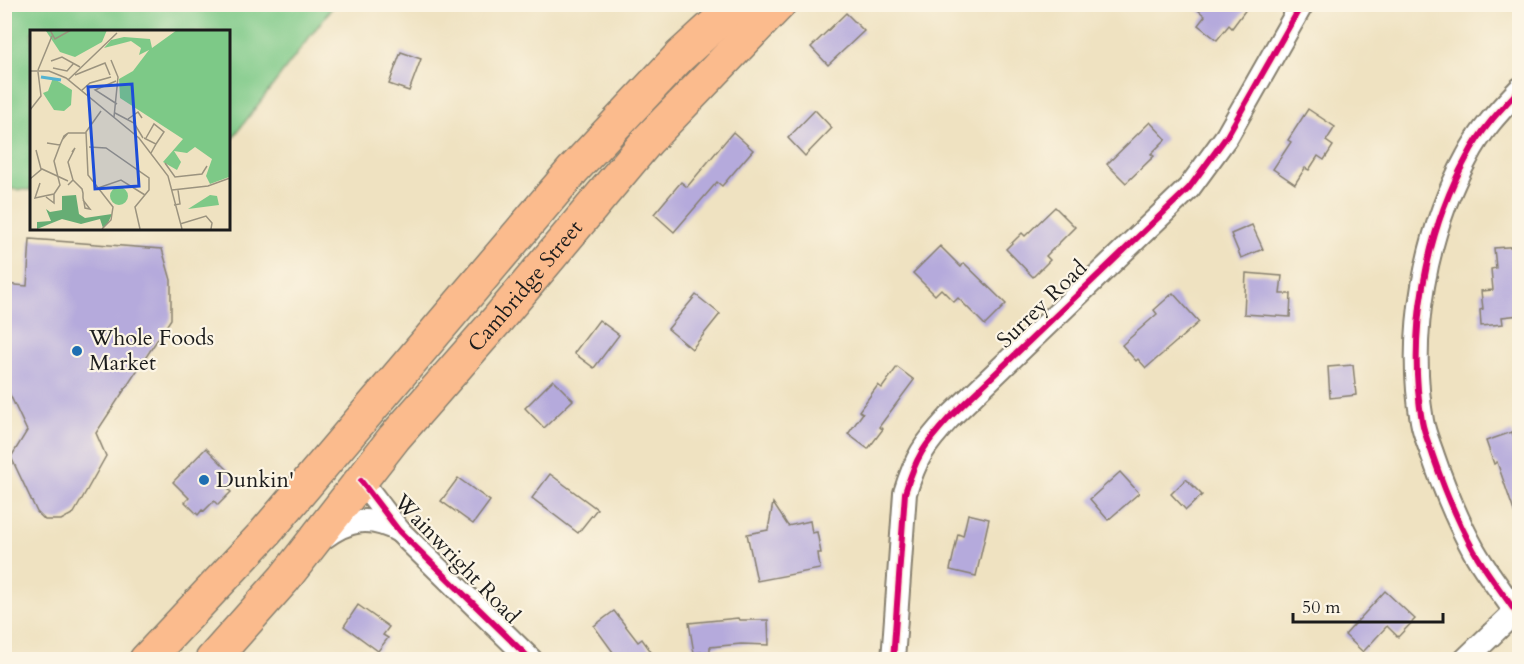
<svg xmlns="http://www.w3.org/2000/svg" width="1524" height="664" font-family="Cardo,serif">
	<style>
		.green { fill: #7dc987; stroke: #4c7252; stroke-width: 1.5 }
		.building { fill: #b5aadc }
		.lines { fill: none; stroke-linecap: round; stroke-linejoin: round }
		.street-casing { stroke: #867f6e; stroke-width: 26 }
		.highway-casing { stroke: #867f6e; stroke-width: 36 }
		.street { stroke: #fff; stroke-width: 22 }
		.highway { stroke: #fbbb8d; stroke-width: 33 }
		.cycleway-casing { stroke: #fcf5e5; stroke-width: 10 }
		.cycleway { stroke: #d6006c; stroke-width: 6 }
		.poi-dot { fill: #1f6fb2; stroke: #fcf5e5; stroke-width: 2 }
		.labels { text-anchor: middle; dominant-baseline: central; stroke-width: 4.5; stroke-linejoin: round; paint-order: stroke }
		.street-label { font-size: 22px; fill: #1c1c1c; stroke: #fcf5e5 }
		.poi-label { font-size: 22px; fill: #1c1c1c; stroke: #fcf5e5; text-anchor: start }
		.inset-river { fill: none; stroke: #53b3d1; stroke-width: 3 }
		.inset-road { fill: none; stroke: #9b937f; stroke-width: 1.5 }
		.view { fill: #1d4ed8; fill-opacity: 0.15; stroke: #1d4ed8; stroke-width: 3 }
		.inset-edge { fill: none; stroke: #1c1c1c; stroke-width: 3 }
	</style>
	<rect width="100%" height="100%" fill="#fcf5e5"/>
	<filter id="ink" filterUnits="userSpaceOnUse"><feTurbulence type="fractalNoise" baseFrequency=".0167" numOctaves="2"/><feDisplacementMap in="SourceGraphic" scale="12" xChannelSelector="R" yChannelSelector="G"/><feConvolveMatrix kernelMatrix="1 2 1 2 8 2 1 2 1" color-interpolation-filters="sRGB"/></filter>
	<filter id="wash" filterUnits="userSpaceOnUse"><feTurbulence type="fractalNoise" baseFrequency=".008" numOctaves="4" result="noise"/><feDisplacementMap in="SourceGraphic" scale="24" xChannelSelector="R" yChannelSelector="G"/><feGaussianBlur stdDeviation="1.35" result="paint"/><feColorMatrix in="noise" values="0 0 0 0 0 0 0 0 0 0 0 0 0 0 0 0 0 1.4 0 .05"/><feComposite in="paint" operator="in"/></filter>
	<g filter="url(#wash)">
		<rect width="100%" height="100%" fill="#efe2c1"/>
		<polygon class="green" points="5,4 334,4 334,5 228,144 228,32 32,32 31,190 5,189"/>
		<g id="blocks">
			<g class="building">
				<polygon points="1191,4 1250,4 1232,28 1229,25 1217,40 1198,25 1205,16"/>
				<polygon points="846,13 864,31 828,65 811,47"/>
				<polygon points="401,52 421,59 409,91 389,84"/>
				<polygon points="1308,109 1335,127 1326,141 1333,146 1324,160 1318,156 1309,170 1305,168 1295,184 1273,169 1291,142 1288,140"/>
				<polygon points="815,110 832,128 805,156 788,138"/>
				<polygon points="1150,122 1166,139 1151,154 1154,156 1126,183 1107,164"/>
				<polygon points="733,132 753,150 722,186 717,182 674,232 654,214 681,182 687,187"/>
				<polygon points="1055,207 1075,227 1046,256 1050,260 1033,277 1006,249 1022,233 1025,236"/>
				<polygon points="1252,225 1263,249 1241,258 1231,234"/>
				<polygon points="30,239 162,249 171,280 171,319 96,433 106,456 74,513 61,520 45,520 37,512 11,457 27,431 4,382 4,284 27,286"/>
				<polygon points="940,246 961,267 964,263 1006,304 985,325 958,298 954,302 941,289 935,295 913,273"/>
				<polygon points="1520,246 1520,315 1502,317 1503,324 1481,326 1480,310 1483,309 1481,291 1493,290 1491,269 1496,268 1494,248"/>
				<polygon points="1246,273 1282,276 1280,294 1291,294 1290,317 1244,314"/>
				<polygon points="1173,293 1199,322 1146,368 1138,359 1136,361 1122,345 1157,314 1154,310"/>
				<polygon points="696,295 720,314 692,349 668,329"/>
				<polygon points="599,320 619,335 594,368 574,353"/>
				<polygon points="1353,365 1356,395 1330,398 1328,367"/>
				<polygon points="897,367 914,380 879,427 883,429 868,449 848,434 863,413 859,411 878,385 882,388"/>
				<polygon points="553,380 573,400 544,428 525,408"/>
				<polygon points="1512,432 1520,455 1520,520 1517,520 1497,462 1494,464 1486,441"/>
				<polygon points="206,448 236,478 227,488 231,492 218,505 214,501 204,511 202,510 198,515 185,502 189,498 173,482"/>
				<polygon points="1120,472 1139,493 1108,520 1090,499"/>
				<polygon points="550,474 597,509 578,533 532,498"/>
				<polygon points="458,478 490,501 473,524 441,501"/>
				<polygon points="1186,479 1202,495 1186,510 1171,494"/>
				<polygon points="773,503 788,526 810,521 812,533 817,532 821,553 818,553 820,569 757,581 747,534 768,530"/>
				<polygon points="968,514 989,519 976,576 950,570 958,534 963,536"/>
				<polygon points="1385,591 1415,619 1398,637 1387,626 1363,652 1345,635"/>
				<polygon points="358,605 389,627 383,635 388,638 378,651 344,626"/>
				<polygon points="614,611 638,642 642,639 657,660 617,660 618,659 594,626"/>
				<polygon points="738,618 739,620 768,620 769,645 741,644 710,647 710,651 694,653 689,623"/>
			</g>
		</g>
	</g>
	<g filter="url(#ink)">
		<use href="#blocks" fill-opacity="0" stroke="#867f6e" stroke-width="1.5"/>
		<g class="lines">
			<g class="street-casing">
				<g id="street">
					<polyline points="361,481 399,531 531,660"/>
					<path d="M 323,538 C 349,519 370,515 399,531"/>
					<path d="M 1515,611 C 1502,592 1486,572 1474,551 C 1458,522 1444,488 1433,456 C 1429,444 1424,433 1422,421 C 1407,335 1425,233 1467,157 C 1480,131 1500,110 1520,89"/>
					<path d="M 893,660 L 905,493 C 916,457 924,445 949,418 L 1189,188 L 1227,136 L 1302,4"/>
					<polyline points="1465,660 1520,607"/>
				</g>
			</g>
			<g class="highway-casing">
				<g id="highway">
					<polyline points="146,660 265,533 573,170 680,56 737,4"/>
					<path id="s1" d="M 212,660 L 284,579 L 394,438 L 498,319 L 648,140 L 779,4"/>
				</g>
			</g>
			<use href="#street" class="street"/>
			<use href="#highway" class="highway"/>
			<g class="cycleway-casing">
				<g id="cycleway">
					<polyline points="361,481 399,531 531,660"/>
					<path d="M 1515,611 C 1502,592 1486,572 1474,551 C 1458,522 1444,488 1433,456 C 1429,444 1424,433 1422,421 C 1407,335 1425,233 1467,157 C 1480,131 1500,110 1520,89"/>
					<path d="M 893,660 L 905,493 C 916,457 924,445 949,418 L 1189,188 L 1227,136 L 1302,4"/>
				</g>
			</g>
			<use href="#cycleway" class="cycleway"/>
		</g>
	</g>
	<g class="poi-dot">
		<circle cx="77" cy="351" r="6"/>
		<circle cx="204" cy="480" r="6"/>
	</g>
	<g class="labels">
		<g class="street-label">
			<text stroke="none"><textPath href="#s1" startOffset="488">Cambridge Street</textPath></text>
			<text transform="translate(1042 304) rotate(-44)">Surrey Road</text>
			<text transform="translate(457 559) rotate(46)">Wainwright Road</text>
		</g>
		<g class="poi-label">
			<text x="89" y="338">Whole Foods<tspan x="89" dy="25">Market</tspan></text>
			<text x="216" y="480">Dunkin'</text>
		</g>
	</g>
	<g transform="translate(30 30)">
		<rect width="200" height="200" fill="#efe2c1"/>
		<path d="M 5,0 L 77,0 L 72,12 L 45,27 L 30,22 L 16,1 ZM 147,0 L 199,0 L 199,147 L 180,154 L 176,146 L 182,129 L 165,117 L 157,123 L 144,121 L 151,132 L 147,140 L 133,132 L 153,109 L 90,68 L 89,49 L 103,41 L 119,20 L 109,25 L 111,18 L 101,11 L 74,18 L 81,10 L 94,7 L 120,9 L 122,18 ZM 23,48 L 42,60 L 41,75 L 34,81 L 24,80 L 13,63 L 18,61 ZM80 166a9 9 0 1 1 18 0a9 9 0 1 1-18 0ZM 180,165 L 187,166 L 189,175 L 158,179 Z" fill="#7dc987"/>
		<path d="M 46,165 L 49,184 L 55,188 L 82,184 L 78,193 L 73,198 L 70,189 L 51,194 L 32,189 L 7,199 L 7,192 L 21,191 L 16,179 L 20,182 L 32,180 L 32,166 Z" fill="#66ad74"/>
		<path class="inset-river" d="M 11,47 L 31,50"/>
		<path class="inset-road" d="M 20,0 L 25,9 L 41,0M 81,30 L 88,47 L 84,87M 21,31 L 32,27 L 50,37M 23,38 L 37,41 L 44,33M 8,40 L 22,6M 0,41 L 19,41 L 36,48 L 109,108 L 138,146 L 152,199M 45,45 L 75,33 L 80,45M 38,50 L 87,3M 86,51 L 65,60 L 87,74M 51,61 L 60,53 L 81,47M 0,80 L 11,66 L 8,42M 71,81 L 56,102 L 58,145 L 83,177 L 81,190 L 72,199M 85,83 L 104,93 L 113,108M 98,89 L 108,82 L 112,88M 38,103 L 56,103M 114,108 L 126,114 L 121,123M 116,108 L 124,94 L 134,102 L 126,114M 17,113 L 30,115 L 24,131 L 30,155 L 24,164M 30,115 L 34,106 L 38,103 L 32,110M 59,117 L 76,118 L 119,148 L 119,160 L 105,177 L 110,199M 6,120 L 11,139M 135,133 L 145,147 L 172,144 L 177,136M 0,149 L 12,139 L 38,151M 43,150 L 52,159 L 53,163 L 53,168 L 54,172 L 55,178 L 60,179 L 53,170M 10,153 L 5,168 L 24,164 L 24,173 L 16,167M 38,155 L 43,150 L 38,132 L 45,118 L 42,122M 68,158 L 91,150 L 115,165M 142,160 L 178,156 L 200,148M 144,175 L 150,174 L 148,160M 150,194 L 176,186 L 182,193 L 181,199"/>
		<path class="view" d="M 102,54 L 109,156 L 65,159 L 58,57 Z"/>
		<rect width="200" height="200" class="inset-edge"/>
	</g>
	<rect width="1524" height="664" fill="none" stroke="#fcf5e5" stroke-width="24"/>
	<path d="M1293 613v9h150v-9" fill="none" stroke="#1c1c1c" stroke-width="3"/>
	<text x="1302" y="613" font-size="18" fill="#1c1c1c" stroke="#fcf5e5" stroke-width="4.5" paint-order="stroke">50 m</text>
</svg>
